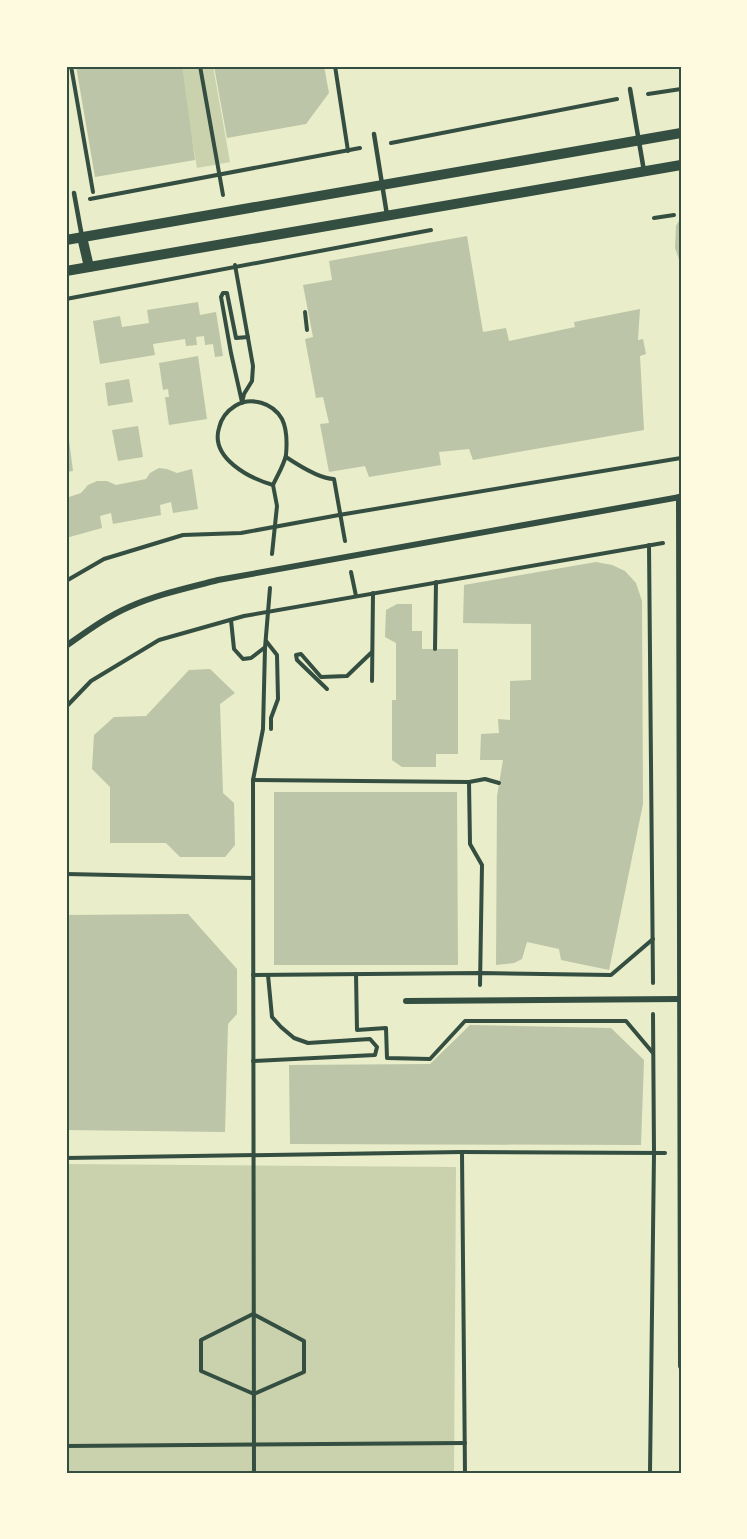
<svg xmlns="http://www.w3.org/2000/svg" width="747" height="1539" font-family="'Public Sans',sans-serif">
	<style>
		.green { fill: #cad2ad }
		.building { fill: #bcc5a7 }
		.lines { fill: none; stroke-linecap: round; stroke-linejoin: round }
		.path { stroke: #344e41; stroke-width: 4 }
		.service { stroke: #344e41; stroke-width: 4.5 }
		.minor { stroke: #344e41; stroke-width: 6 }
		.tertiary { stroke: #344e41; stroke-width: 10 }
		.neatline { fill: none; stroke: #344e41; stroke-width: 2 }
	</style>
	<rect width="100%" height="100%" fill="#e9edc9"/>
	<g class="green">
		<polygon points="179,66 213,66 230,162 197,168"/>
		<polygon points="66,1164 456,1167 454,1473 66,1473"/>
	</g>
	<g class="building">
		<polygon points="76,66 182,66 195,160 95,177"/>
		<polygon points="214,66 324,66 329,93 306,124 227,138"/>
		<polygon points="681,217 681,265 675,248 676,226"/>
		<polygon points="467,236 483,332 506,328 509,341 575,327 574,322 640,309 638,340 643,339 646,354 640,356 644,430 473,460 469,449 439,452 441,465 369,477 365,466 329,472 320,424 329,423 323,397 316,398 305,339 313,337 303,285 332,280 329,261"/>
		<polygon points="198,302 200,315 216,312 223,356 215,357 213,344 205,345 204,336 196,337 197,345 186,346 185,339 153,344 155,355 100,364 93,321 120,316 122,327 149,323 147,310"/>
		<polygon points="198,356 207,419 169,425 165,397 169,397 168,389 163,390 159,363"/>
		<polygon points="129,379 133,402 108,406 105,383"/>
		<polygon points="138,426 143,457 118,461 112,430"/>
		<polygon points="66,440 69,440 73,471 66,472"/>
		<polygon points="159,468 167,469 177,473 192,469 198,509 173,513 171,502 160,505 161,515 113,524 111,513 100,516 102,528 66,538 66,498 81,493 88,485 97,481 107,481 116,485 146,479 150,473"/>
		<polygon points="596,562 612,565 625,571 636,583 642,601 643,804 609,970 561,960 559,949 527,942 522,959 514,963 496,965 497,796 503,760 480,760 481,734 499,733 498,719 510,720 510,681 531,680 531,624 463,623 464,585"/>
		<polygon points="397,604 412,604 412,631 422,631 422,649 458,649 458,754 436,754 436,767 402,767 392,760 392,700 396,700 396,643 385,637 386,610"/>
		<polygon points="210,669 235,693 220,704 223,793 234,803 235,845 225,857 180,857 166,843 110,843 110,787 92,769 94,735 114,717 146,716 189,670"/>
		<polygon points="274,792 457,792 458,965 274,965"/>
		<polygon points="188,914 237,969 237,1014 228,1024 225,1132 66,1130 66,915"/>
		<polygon points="470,1025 611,1028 644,1060 641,1145 290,1144 289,1065 430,1064"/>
	</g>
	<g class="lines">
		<g class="path">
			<polyline points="71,66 93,192"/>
			<polyline points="200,66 223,195"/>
			<polyline points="335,66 348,151"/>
			<polyline points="648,94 681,89"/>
			<polyline points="391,143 617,99"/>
			<polyline points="90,199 360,148"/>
			<polyline points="654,218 674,215"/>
			<polyline points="235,265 253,366 252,381 244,394 242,403"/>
			<polyline points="66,299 431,230"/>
			<polyline points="305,312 307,330"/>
			<polyline points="242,402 231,353 221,297 223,293 227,293 236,338 248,337"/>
			<path d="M 286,457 C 298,465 320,479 334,479 L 345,541"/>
			<polyline points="649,545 653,983"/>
			<path d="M 272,554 L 277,506 L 273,485 C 249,478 210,458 219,428 C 221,419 227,411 235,406 C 251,396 273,403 282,419 C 287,429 287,444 286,455 C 284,465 277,476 273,485"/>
			<polyline points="351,572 356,596"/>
			<polyline points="66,581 104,559 183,535 241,533 339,515 681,458"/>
			<polyline points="231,620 234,649 243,659 251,658 264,648"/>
			<polyline points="266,641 277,655 278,699 271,718 271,729"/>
			<polyline points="435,649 436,582"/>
			<polyline points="372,681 373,593"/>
			<polyline points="327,689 297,660 296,655 301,654 321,677 347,676 372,652"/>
			<polyline points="66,707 91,681 159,640 244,616 663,543"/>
			<polyline points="253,780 469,782 470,844 482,865 480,985"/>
			<polyline points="469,782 485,779 499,783"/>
			<polyline points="66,874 253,878"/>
			<polyline points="356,974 357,1030 386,1028 387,1058 430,1059 465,1021 626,1021 653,1053"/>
			<polyline points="253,975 480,973 611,975 653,939"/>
			<polyline points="253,1061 375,1055 377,1047 370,1039 308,1043 294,1038 281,1027 272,1017 268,975"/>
			<polyline points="462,1153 465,1473"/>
			<polyline points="66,1158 462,1152 665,1153"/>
			<polygon points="253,1314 304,1341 304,1372 254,1394 201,1371 201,1340"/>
			<polyline points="66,1446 465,1443"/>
			<polyline points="254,1473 253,780 263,729 265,648 270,588"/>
			<polyline points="650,1473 654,1153 653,1014"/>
		</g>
		<g class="service">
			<polyline points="630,89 644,171"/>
			<polyline points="374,134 387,215"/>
			<polyline points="74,193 82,237"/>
		</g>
		<g class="minor">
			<polyline points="679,497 681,1366"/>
			<path d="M 66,646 C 86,632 106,617 129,607 C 158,594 188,588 218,580 L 680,497"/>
			<polyline points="406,1001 680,999"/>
		</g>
		<g class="tertiary">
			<polyline points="82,237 89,267"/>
			<polyline points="66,240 681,133"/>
			<polyline points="66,271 681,165"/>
		</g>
	</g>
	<rect width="747" height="1539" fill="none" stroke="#fefae0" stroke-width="135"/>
	<rect x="68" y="68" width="612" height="1404" class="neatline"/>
</svg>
